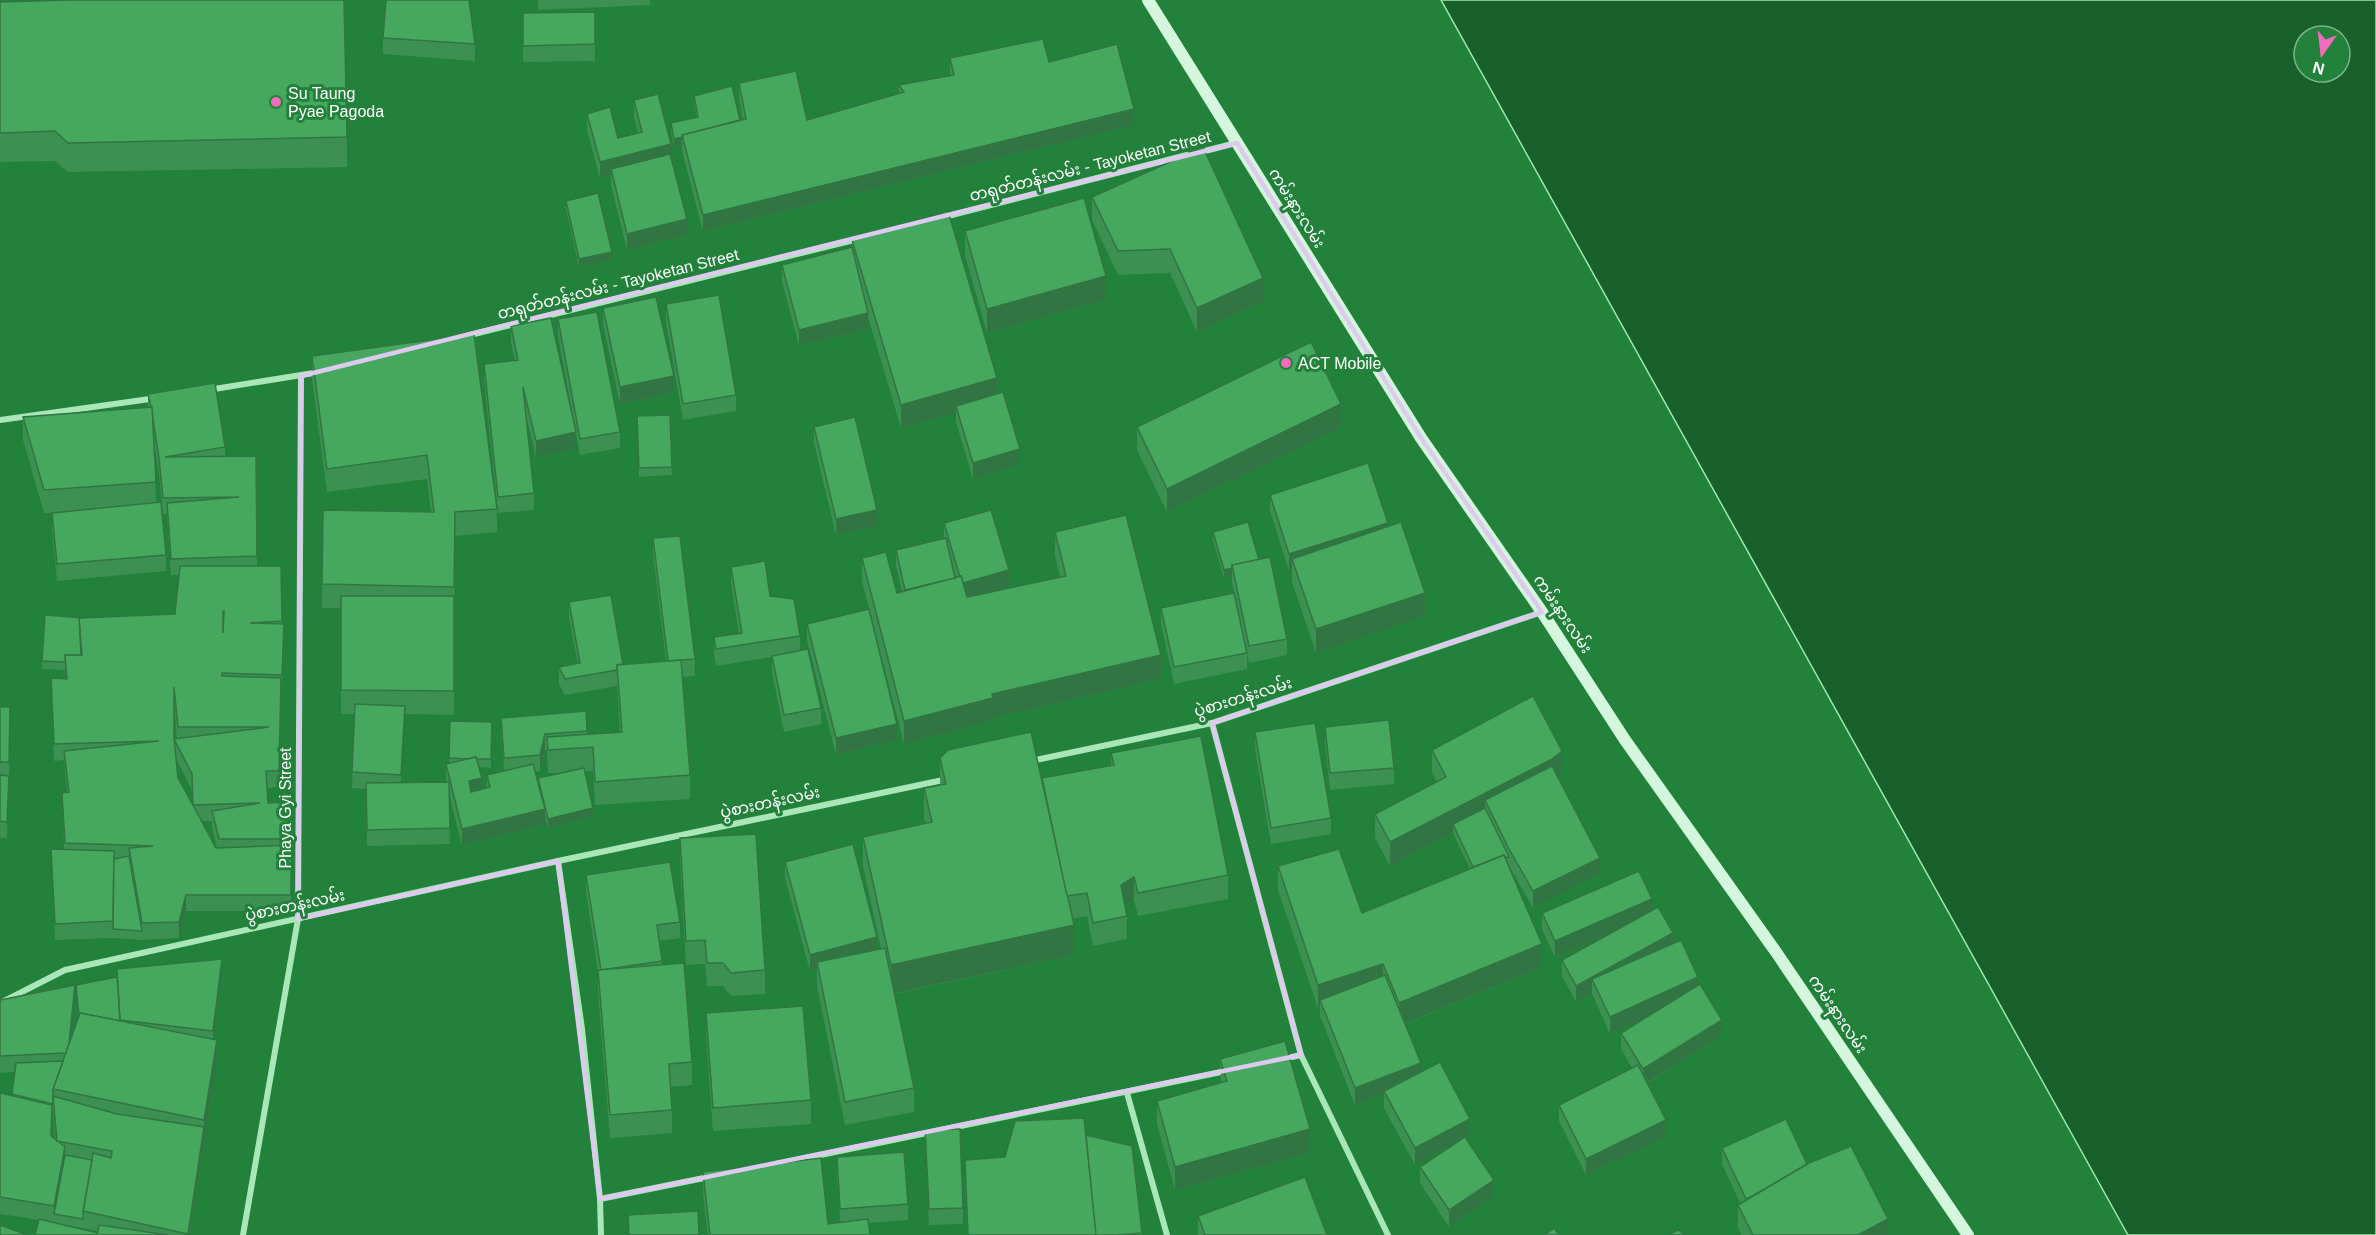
<svg xmlns="http://www.w3.org/2000/svg" width="2376" height="1235" font-family="Helvetica,'Noto Sans Myanmar',sans-serif">
	<style>
		.water { fill: #18612b; stroke: #9de8ae; stroke-width: 1.5; fill-rule: evenodd }
		.lines { fill: none; stroke-linecap: round; stroke-linejoin: round }
		.street { stroke: #a9e7b8; stroke-width: 6 }
		.secondary { stroke: #d3f6dc; stroke-width: 12 }
		.wall { fill: #3c9051; fill-rule: evenodd }
		.shaded-wall { fill: #317642 }
		.building { fill: #46a85e; stroke: #317642; stroke-width: 1.5; fill-rule: evenodd }
		.marked { fill: none; stroke: #decaef; stroke-width: 4.5; stroke-linejoin: round }
		.poi-dot { fill: #f36bbd; stroke: #22813a; stroke-width: 2 }
		.labels { text-anchor: middle; dominant-baseline: central; stroke-width: 6; stroke-linejoin: round; paint-order: stroke }
		.poi-label { font-size: 16px; fill: #fff; stroke: #22813a; text-anchor: start }
		.street-label { font-size: 16px; fill: #fff; stroke: #22813a }
	</style>
	<rect width="100%" height="100%" fill="#22813a"/>
	<path class="water" d="M 1441,0 L 2376,0 L 2376,1235 L 2128,1235 ZM 2304,36 L 2340,36 L 2340,72 L 2304,72 Z"/>
	<g class="lines">
		<g class="street">
			<polyline points="1197,153 1236,143"/>
			<polyline points="944,217 1187,155"/>
			<polyline points="466,336 858,239"/>
			<polyline points="208,390 320,372"/>
			<polyline points="0,420 157,398"/>
			<polyline points="1212,723 1301,1055 1388,1235"/>
			<polyline points="1031,761 1212,723 1542,612"/>
			<polyline points="558,861 582,1029 600,1199 601,1235"/>
			<polyline points="0,1003 65,970 558,861 948,779"/>
			<polyline points="1283,1059 1301,1055"/>
			<polyline points="1127,1093 1167,1235"/>
			<polyline points="772,1165 1226,1071"/>
			<polyline points="600,1199 709,1177"/>
			<polyline points="243,1235 298,919 301,376"/>
		</g>
		<polyline class="secondary" points="1148,0 1421,438 1542,612 1625,740 1776,952 1968,1235"/>
	</g>
	<g class="wall">
		<polygon points="538,0 650,0 650,5 538,10"/>
		<polygon points="0,2 347,137 347,167 68,172 55,161 0,162"/>
		<polygon points="523,13 595,44 595,61 523,62"/>
		<polygon points="383,38 475,44 475,61 383,54"/>
		<polygon points="950,58 1049,62 1134,125 703,231 682,151 682,145 674,147 671,132 671,123 697,118 694,104 694,96 740,120 743,120 739,99 739,83 807,120 899,93 899,85 950,75"/>
		<polygon points="634,100 671,155 687,235 627,250 611,185 611,175 600,178 587,130 587,114 618,138 638,133 634,117"/>
		<polygon points="1092,197 1263,302 1197,332 1170,273 1118,275 1092,220"/>
		<polygon points="566,201 612,260 579,267 566,209"/>
		<polygon points="965,231 1106,300 987,333 965,255"/>
		<polygon points="852,240 997,394 1020,465 973,479 956,422 956,413 901,428 868,317 868,329 799,346 782,281 782,265 852,247"/>
		<polygon points="666,304 736,395 736,411 683,420 666,321"/>
		<polygon points="603,308 674,393 620,404 603,324"/>
		<polygon points="558,319 620,432 620,448 580,455 558,336"/>
		<polygon points="511,326 576,449 536,457 526,415 534,493 534,510 498,513 484,380 484,364 515,361 511,343"/>
		<path d="M 312,356 L 497,509 L 497,532 L 455,536 L 454,715 L 405,714 L 401,783 L 446,782 L 446,764 L 449,763 L 450,721 L 492,722 L 491,768 L 479,767 L 482,790 L 487,788 L 487,775 L 504,771 L 501,734 L 501,718 L 586,711 L 587,735 L 620,732 L 617,686 L 565,695 L 559,684 L 559,667 L 578,664 L 569,618 L 569,602 L 623,664 L 666,661 L 653,555 L 653,538 L 695,659 L 695,676 L 682,677 L 690,775 L 690,799 L 595,805 L 593,771 L 585,771 L 593,817 L 548,828 L 545,816 L 545,825 L 462,845 L 449,794 L 450,844 L 367,846 L 366,789 L 352,788 L 354,714 L 341,714 L 341,608 L 322,608 L 323,510 L 431,512 L 427,479 L 327,492 L 312,379 ZM 545,750 L 547,750 L 548,773 L 560,773 L 538,781 L 535,772 L 540,771 Z"/>
		<path d="M 148,394 L 225,447 L 225,456 L 256,456 L 257,566 L 281,566 L 282,624 L 284,640 L 282,691 L 281,691 L 279,787 L 267,788 L 268,803 L 290,818 L 289,845 L 291,845 L 291,911 L 186,911 L 179,938 L 142,940 L 113,938 L 55,940 L 51,849 L 64,850 L 62,793 L 67,793 L 64,760 L 54,761 L 51,678 L 66,679 L 65,670 L 42,669 L 42,661 L 84,618 L 175,614 L 179,575 L 171,575 L 167,514 L 163,514 L 159,474 L 154,443 L 156,503 L 166,555 L 166,571 L 57,581 L 52,529 L 53,513 L 44,513 L 23,440 L 23,417 L 148,407 ZM 174,704 L 177,739 L 174,739 ZM 176,759 L 192,790 L 192,804 L 178,778 ZM 201,821 L 212,821 L 212,827 L 217,848 L 216,848 Z"/>
		<polygon points="670,415 672,475 639,477 637,416"/>
		<polygon points="814,427 877,526 836,535 814,443"/>
		<polygon points="1137,427 1341,428 1167,512 1137,450"/>
		<polygon points="1270,495 1388,526 1425,616 1316,653 1292,582 1292,570 1289,571 1270,511"/>
		<polygon points="944,523 1009,586 984,593 1060,577 1055,556 1055,532 1161,679 993,718 993,721 904,744 862,581 862,558 897,593 902,591 896,566 896,550 944,539"/>
		<polygon points="1213,532 1259,560 1287,639 1287,655 1249,663 1232,582 1232,576 1224,578 1213,540"/>
		<polygon points="731,567 770,596 800,636 800,650 821,708 821,724 784,732 772,672 772,657 716,666 714,654 714,637 739,633 731,583"/>
		<polygon points="1161,608 1247,653 1247,669 1174,684 1161,624"/>
		<polygon points="807,624 897,740 836,755 807,640"/>
		<polygon points="0,707 10,707 9,792 7,838 0,838"/>
		<polygon points="1325,727 1394,768 1394,784 1330,790 1325,743"/>
		<polygon points="1255,732 1331,818 1331,834 1271,844 1255,749"/>
		<polygon points="1432,750 1562,775 1558,778 1600,874 1533,908 1509,866 1542,967 1405,1024 1421,1072 1470,1136 1466,1138 1494,1197 1449,1227 1420,1183 1420,1167 1455,1144 1415,1165 1384,1108 1384,1093 1355,1105 1320,1016 1320,1007 1318,1008 1278,890 1278,866 1362,913 1470,869 1453,833 1390,866 1375,838 1375,814 1437,782 1432,773"/>
		<polygon points="1111,753 1228,875 1228,899 1138,916 1134,900 1125,906 1127,916 1127,939 1093,946 1087,916 1072,919 1074,955 894,994 914,1088 914,1112 845,1125 817,986 817,969 810,971 785,878 785,862 877,950 881,949 863,866 863,837 926,824 924,818 924,788 940,785 940,758 1042,783 1042,778 1111,766"/>
		<polygon points="680,838 765,970 765,994 731,996 723,986 707,986 705,964 686,965 680,861"/>
		<polygon points="586,875 680,922 680,938 659,941 662,965 692,1062 692,1085 670,1087 672,1110 672,1133 610,1138 598,993 598,972 586,891"/>
		<polygon points="1652,910 1698,985 1722,1036 1647,1083 1666,1137 1586,1175 1559,1121 1559,1105 1632,1068 1621,1049 1621,1033 1647,1017 1610,1034 1592,994 1576,1002 1562,976 1562,960 1609,934 1555,957 1542,929 1542,913"/>
		<path d="M 117,969 L 222,976 L 214,1039 L 217,1063 L 190,1235 L 35,1235 L 39,1220 L 0,1214 L 0,1093 L 12,1096 L 15,1072 L 0,1073 L 0,1000 L 75,1001 L 71,1038 L 78,1018 L 76,985 L 117,977 ZM 52,1112 L 53,1113 L 55,1139 L 52,1137 ZM 54,1223 L 98,1231 L 98,1233 Z"/>
		<polygon points="706,1013 811,1100 811,1124 713,1131 706,1037"/>
		<polygon points="1220,1059 1310,1153 1175,1190 1157,1124 1157,1101 1221,1083"/>
		<polygon points="925,1130 963,1208 963,1224 929,1225"/>
		<polygon points="1086,1135 1132,1146 1142,1235 967,1235 965,1183 965,1160 1005,1157"/>
		<polygon points="1722,1148 1807,1164 1888,1235 1741,1235 1738,1228 1738,1205 1740,1203 1722,1164"/>
		<polygon points="837,1157 908,1204 908,1220 869,1223 870,1235 708,1235 703,1195 703,1172 828,1224 840,1223 837,1173"/>
		<polygon points="1198,1216 1327,1235 1198,1235"/>
	</g>
	<g class="shaded-wall">
		<polygon points="1134,109 1134,125 703,231 703,215"/>
		<polygon points="682,137 682,145 674,147 674,139"/>
		<polygon points="671,144 671,160 611,169 611,175 600,178 600,162"/>
		<polygon points="687,219 687,235 627,250 627,234"/>
		<polygon points="612,252 612,260 579,267 579,259"/>
		<polygon points="1106,276 1106,300 987,333 987,309"/>
		<polygon points="1263,278 1263,302 1197,332 1197,308"/>
		<polygon points="868,313 868,329 799,346 799,330"/>
		<polygon points="674,376 674,393 620,404 620,387"/>
		<polygon points="997,378 997,401 956,406 956,413 901,428 901,405"/>
		<polygon points="1341,404 1341,428 1167,512 1167,489"/>
		<polygon points="576,432 576,449 536,457 536,441"/>
		<polygon points="1020,449 1020,465 973,479 973,463"/>
		<polygon points="877,510 877,526 836,535 836,519"/>
		<polygon points="1388,523 1388,539 1292,559 1292,570 1289,571 1289,554"/>
		<polygon points="1232,568 1232,576 1224,578 1224,570"/>
		<polygon points="1009,570 1009,586 961,600 961,583"/>
		<polygon points="1425,593 1425,616 1316,653 1316,629"/>
		<polygon points="1161,655 1161,679 993,718 993,721 904,744 904,721 992,694"/>
		<polygon points="405,706 405,722 401,792 401,775"/>
		<polygon points="897,724 897,740 836,755 836,738"/>
		<polygon points="545,734 545,750 540,771 540,755"/>
		<polygon points="1562,751 1562,775 1552,782 1485,800 1485,816 1453,824 1453,833 1390,866 1390,842"/>
		<polygon points="9,776 9,792 7,838 7,822"/>
		<polygon points="482,778 482,794 469,798 469,781"/>
		<polygon points="290,802 290,818 288,855 288,839"/>
		<polygon points="593,808 593,817 548,828 548,819"/>
		<polygon points="545,809 545,825 462,845 462,829"/>
		<polygon points="1600,858 1600,874 1533,908 1533,891"/>
		<polygon points="1134,877 1134,900 1121,908 1121,885"/>
		<polygon points="186,895 186,911 179,938 179,922"/>
		<polygon points="1652,899 1652,916 1555,957 1555,941"/>
		<polygon points="1074,925 1074,955 891,994 891,965"/>
		<polygon points="1673,933 1673,950 1592,979 1592,994 1576,1002 1576,986"/>
		<polygon points="877,937 877,953 817,962 817,969 810,971 810,955"/>
		<polygon points="1542,944 1542,967 1399,1026 1399,1003"/>
		<polygon points="222,959 222,976 213,1047 213,1031"/>
		<polygon points="1383,964 1383,987 1320,1000 1320,1007 1318,1008 1318,985"/>
		<polygon points="1698,977 1698,994 1610,1034 1610,1017"/>
		<polygon points="75,985 75,1001 68,1069 68,1053"/>
		<polygon points="1722,1020 1722,1036 1643,1085 1643,1069"/>
		<polygon points="217,1040 217,1063 190,1235 188,1235 204,1127 204,1120"/>
		<polygon points="1421,1063 1421,1079 1384,1091 1384,1093 1355,1105 1355,1088"/>
		<polygon points="1470,1119 1470,1136 1415,1165 1415,1148"/>
		<polygon points="1666,1120 1666,1137 1586,1175 1586,1159"/>
		<polygon points="1310,1129 1310,1153 1175,1190 1175,1167"/>
		<polygon points="65,1147 65,1163 54,1214 54,1206"/>
		<polygon points="1494,1180 1494,1197 1449,1227 1449,1210"/>
		<polygon points="1888,1219 1888,1235 1858,1235"/>
	</g>
	<g class="building">
		<polygon points="71,0 344,0 347,137 68,143 55,131 0,133 0,2"/>
		<polygon points="386,0 469,0 475,44 383,38"/>
		<polygon points="595,12 595,44 523,46 523,13"/>
		<polygon points="1043,39 1049,62 1117,44 1134,109 703,215 682,135 746,119 739,83 796,71 807,120 904,92 899,85 954,75 950,58"/>
		<polygon points="732,86 740,120 682,135 683,137 674,139 671,123 698,117 694,96"/>
		<polygon points="658,94 671,144 600,162 587,114 610,107 618,138 642,132 634,100"/>
		<polygon points="1203,147 1263,278 1197,308 1170,249 1118,251 1092,197"/>
		<polygon points="670,154 687,219 627,234 611,169"/>
		<polygon points="598,193 612,252 579,259 566,201"/>
		<polygon points="1084,198 1106,276 987,309 965,231"/>
		<polygon points="948,211 997,378 901,405 852,240"/>
		<polygon points="852,247 868,313 799,330 782,265"/>
		<polygon points="719,295 736,395 683,404 666,304"/>
		<polygon points="656,297 674,376 620,387 603,308"/>
		<polygon points="597,312 620,432 580,439 558,319"/>
		<polygon points="551,318 576,432 536,441 523,387 534,493 498,497 484,364 518,360 511,326"/>
		<polygon points="474,334 497,509 455,512 454,587 322,584 323,510 434,512 427,455 327,469 312,356"/>
		<polygon points="1311,342 1341,404 1167,489 1137,427"/>
		<polygon points="215,383 225,447 165,457 256,456 257,556 171,559 167,503 239,497 163,498 159,458 153,419 152,407 151,407 148,394"/>
		<polygon points="1003,392 1020,449 973,463 956,406"/>
		<polygon points="152,407 156,482 44,490 23,417"/>
		<polygon points="670,415 672,467 639,468 637,416"/>
		<polygon points="855,417 877,510 836,519 814,427"/>
		<polygon points="1368,463 1388,523 1289,554 1270,495"/>
		<polygon points="161,502 166,555 57,564 52,513"/>
		<polygon points="991,510 1009,570 963,583 961,576 960,577 944,523"/>
		<polygon points="1126,515 1161,655 992,694 993,698 904,721 862,558 886,552 897,593 961,576 967,597 1066,576 1055,532"/>
		<polygon points="1248,522 1259,560 1232,565 1232,568 1224,570 1213,532"/>
		<polygon points="1401,522 1425,593 1316,629 1292,559"/>
		<polygon points="680,536 695,659 668,661 653,538"/>
		<polygon points="946,538 955,578 905,590 896,550"/>
		<polygon points="1270,557 1287,639 1249,646 1232,565"/>
		<polygon points="765,561 770,596 794,599 800,636 716,649 714,637 742,633 731,567"/>
		<path d="M 180,566 L 281,566 L 282,621 L 250,623 L 284,624 L 282,675 L 222,673 L 222,676 L 281,678 L 279,771 L 266,771 L 268,803 L 290,802 L 288,839 L 219,839 L 212,811 L 260,803 L 193,805 L 216,848 L 291,845 L 291,895 L 186,895 L 179,922 L 142,923 L 129,848 L 153,846 L 65,843 L 62,793 L 69,792 L 64,751 L 159,741 L 54,744 L 51,678 L 67,679 L 65,655 L 82,655 L 79,618 L 175,614 ZM 223,611 L 224,611 L 223,633 ZM 174,687 L 178,727 L 269,727 L 174,739 ZM 174,739 L 192,774 L 193,805 L 178,778 Z"/>
		<polygon points="1234,593 1247,653 1174,667 1161,608"/>
		<polygon points="611,595 623,664 617,665 617,670 565,679 559,667 580,663 569,602"/>
		<polygon points="341,596 454,596 454,691 341,690"/>
		<polygon points="869,609 897,724 836,738 807,624"/>
		<polygon points="45,615 84,618 79,618 81,655 65,655 65,662 42,661"/>
		<polygon points="808,649 821,708 784,715 772,656"/>
		<polygon points="681,660 690,775 595,782 593,747 548,750 547,737 622,732 617,665"/>
		<polygon points="1533,696 1562,751 1552,759 1390,842 1375,814 1446,777 1432,750"/>
		<polygon points="355,704 405,706 401,775 352,772"/>
		<polygon points="0,707 10,707 9,762 0,762"/>
		<polygon points="586,711 587,731 545,734 540,755 504,758 501,718"/>
		<polygon points="1389,720 1394,768 1330,773 1325,727"/>
		<polygon points="450,721 492,722 491,759 477,759 476,757 469,759 449,758"/>
		<polygon points="1315,723 1331,818 1271,828 1255,732"/>
		<polygon points="1031,732 1074,925 891,965 863,837 932,822 924,788 946,784 940,758 948,750"/>
		<polygon points="1201,736 1228,875 1138,893 1134,877 1121,885 1127,916 1093,923 1087,893 1067,896 1042,778 1114,765 1111,753"/>
		<polygon points="476,757 482,778 469,781 471,792 490,787 487,775 533,764 545,809 462,829 446,764"/>
		<polygon points="1552,766 1600,858 1533,891 1509,849 1485,800"/>
		<polygon points="584,768 593,808 548,819 538,778"/>
		<polygon points="0,775 9,776 7,822 0,821"/>
		<polygon points="449,782 450,828 367,830 366,783"/>
		<polygon points="1485,808 1509,857 1506,858 1504,855 1473,867 1453,824"/>
		<polygon points="756,834 765,970 731,973 723,963 707,963 705,940 686,941 680,838"/>
		<polygon points="853,844 877,937 810,955 785,862"/>
		<polygon points="51,849 114,851 113,921 55,924"/>
		<polygon points="1339,849 1362,913 1504,855 1542,944 1399,1003 1383,964 1318,985 1278,866"/>
		<polygon points="129,856 142,931 113,929 114,859"/>
		<polygon points="670,862 680,922 657,925 662,961 601,970 586,875"/>
		<polygon points="1639,871 1652,899 1555,941 1542,913"/>
		<polygon points="1658,907 1673,933 1576,986 1562,960"/>
		<polygon points="1681,940 1698,977 1610,1017 1592,979"/>
		<polygon points="885,948 914,1088 845,1102 817,962"/>
		<polygon points="222,959 213,1031 120,1020 117,969"/>
		<polygon points="684,963 692,1062 669,1064 672,1110 610,1115 598,970"/>
		<polygon points="1385,975 1421,1063 1355,1088 1320,1000"/>
		<polygon points="117,977 120,1021 80,1013 79,1016 76,985"/>
		<polygon points="1700,984 1722,1020 1643,1069 1621,1033"/>
		<polygon points="75,985 69,1044 66,1053 0,1056 0,1000"/>
		<polygon points="803,1006 811,1100 713,1108 706,1013"/>
		<polygon points="80,1013 217,1040 204,1120 53,1089"/>
		<polygon points="1285,1041 1310,1129 1175,1167 1157,1101 1227,1081 1220,1059"/>
		<polygon points="63,1061 53,1089 53,1104 12,1094 16,1063"/>
		<polygon points="1440,1062 1470,1119 1415,1148 1384,1091"/>
		<polygon points="1638,1065 1666,1120 1586,1159 1559,1105"/>
		<polygon points="0,1093 52,1105 51,1136 65,1147 54,1206 0,1197"/>
		<polygon points="53,1096 117,1114 204,1127 188,1234 83,1211 93,1153 111,1158 112,1151 57,1141"/>
		<polygon points="1084,1118 1096,1230 1096,1235 968,1235 965,1160 1005,1157 1015,1121"/>
		<polygon points="1786,1119 1807,1164 1756,1194 1746,1199 1722,1148"/>
		<polygon points="960,1129 963,1208 929,1209 925,1130"/>
		<polygon points="1086,1135 1132,1146 1142,1233 1118,1235 1096,1235"/>
		<polygon points="1465,1137 1494,1180 1449,1210 1420,1167"/>
		<polygon points="1851,1146 1888,1219 1858,1235 1753,1235 1738,1205 1809,1163"/>
		<polygon points="904,1152 908,1204 840,1209 837,1157"/>
		<polygon points="65,1155 92,1160 83,1211 83,1219 54,1214"/>
		<polygon points="821,1158 828,1224 868,1219 870,1235 710,1235 703,1172"/>
		<polygon points="1305,1177 1327,1235 1205,1235 1198,1216"/>
		<polygon points="698,1211 699,1235 629,1235 628,1215"/>
		<polygon points="39,1219 98,1233 97,1235 35,1235"/>
		<polygon points="0,1225 27,1235 0,1235"/>
		<polygon points="99,1225 168,1235 97,1235"/>
		<polygon points="1554,1228 1559,1235 1545,1235"/>
		<polygon points="1678,1230 1685,1235 1669,1235"/>
	</g>
	<path class="marked" d="M 1237,143 L 1421,438 L 1542,612 L 1212,723 L 1301,1055 L 600,1199 L 558,861 L 298,919 L 301,376 Z"/>
	<g class="poi-dot">
		<circle cx="276" cy="102" r="6"/>
		<circle cx="1286" cy="363" r="6"/>
	</g>
	<g class="labels">
		<g class="poi-label">
			<text x="288" y="93">Su Taung<tspan x="288" dy="18">Pyae Pagoda</tspan></text>
			<text x="1298" y="363">ACT Mobile</text>
		</g>
		<g class="street-label">
			<text transform="translate(1090 166) rotate(-14)">တရုတ်တန်းလမ်း - Tayoketan Street</text>
			<text transform="translate(1297 208) rotate(58)">ကမ်းနားလမ်း</text>
			<text transform="translate(618 284) rotate(-14)">တရုတ်တန်းလမ်း - Tayoketan Street</text>
			<text transform="translate(1563 614) rotate(56)">ကမ်းနားလမ်း</text>
			<text transform="translate(1243 697) rotate(-17)">ပွဲစားတန်းလမ်း</text>
			<text transform="translate(770 802) rotate(-12)">ပွဲစားတန်းလမ်း</text>
			<text transform="translate(285 808) rotate(-90)">Phaya Gyi Street</text>
			<text transform="translate(295 905) rotate(-12)">ပွဲစားတန်းလမ်း</text>
			<text transform="translate(1838 1014) rotate(56)">ကမ်းနားလမ်း</text>
		</g>
	</g>
	<g transform="translate(2322 54) rotate(194)"><circle r="28" fill="#22813a" stroke="#7ab389" stroke-width="1.5"/>
	<path d="M0-4.5L10 22L0 15L-10 22Z" fill="#f36bbd"/>
	<text y="-9" font-size="16" font-weight="bold" text-anchor="middle" fill="#ffffff">N</text>
	</g>
</svg>
